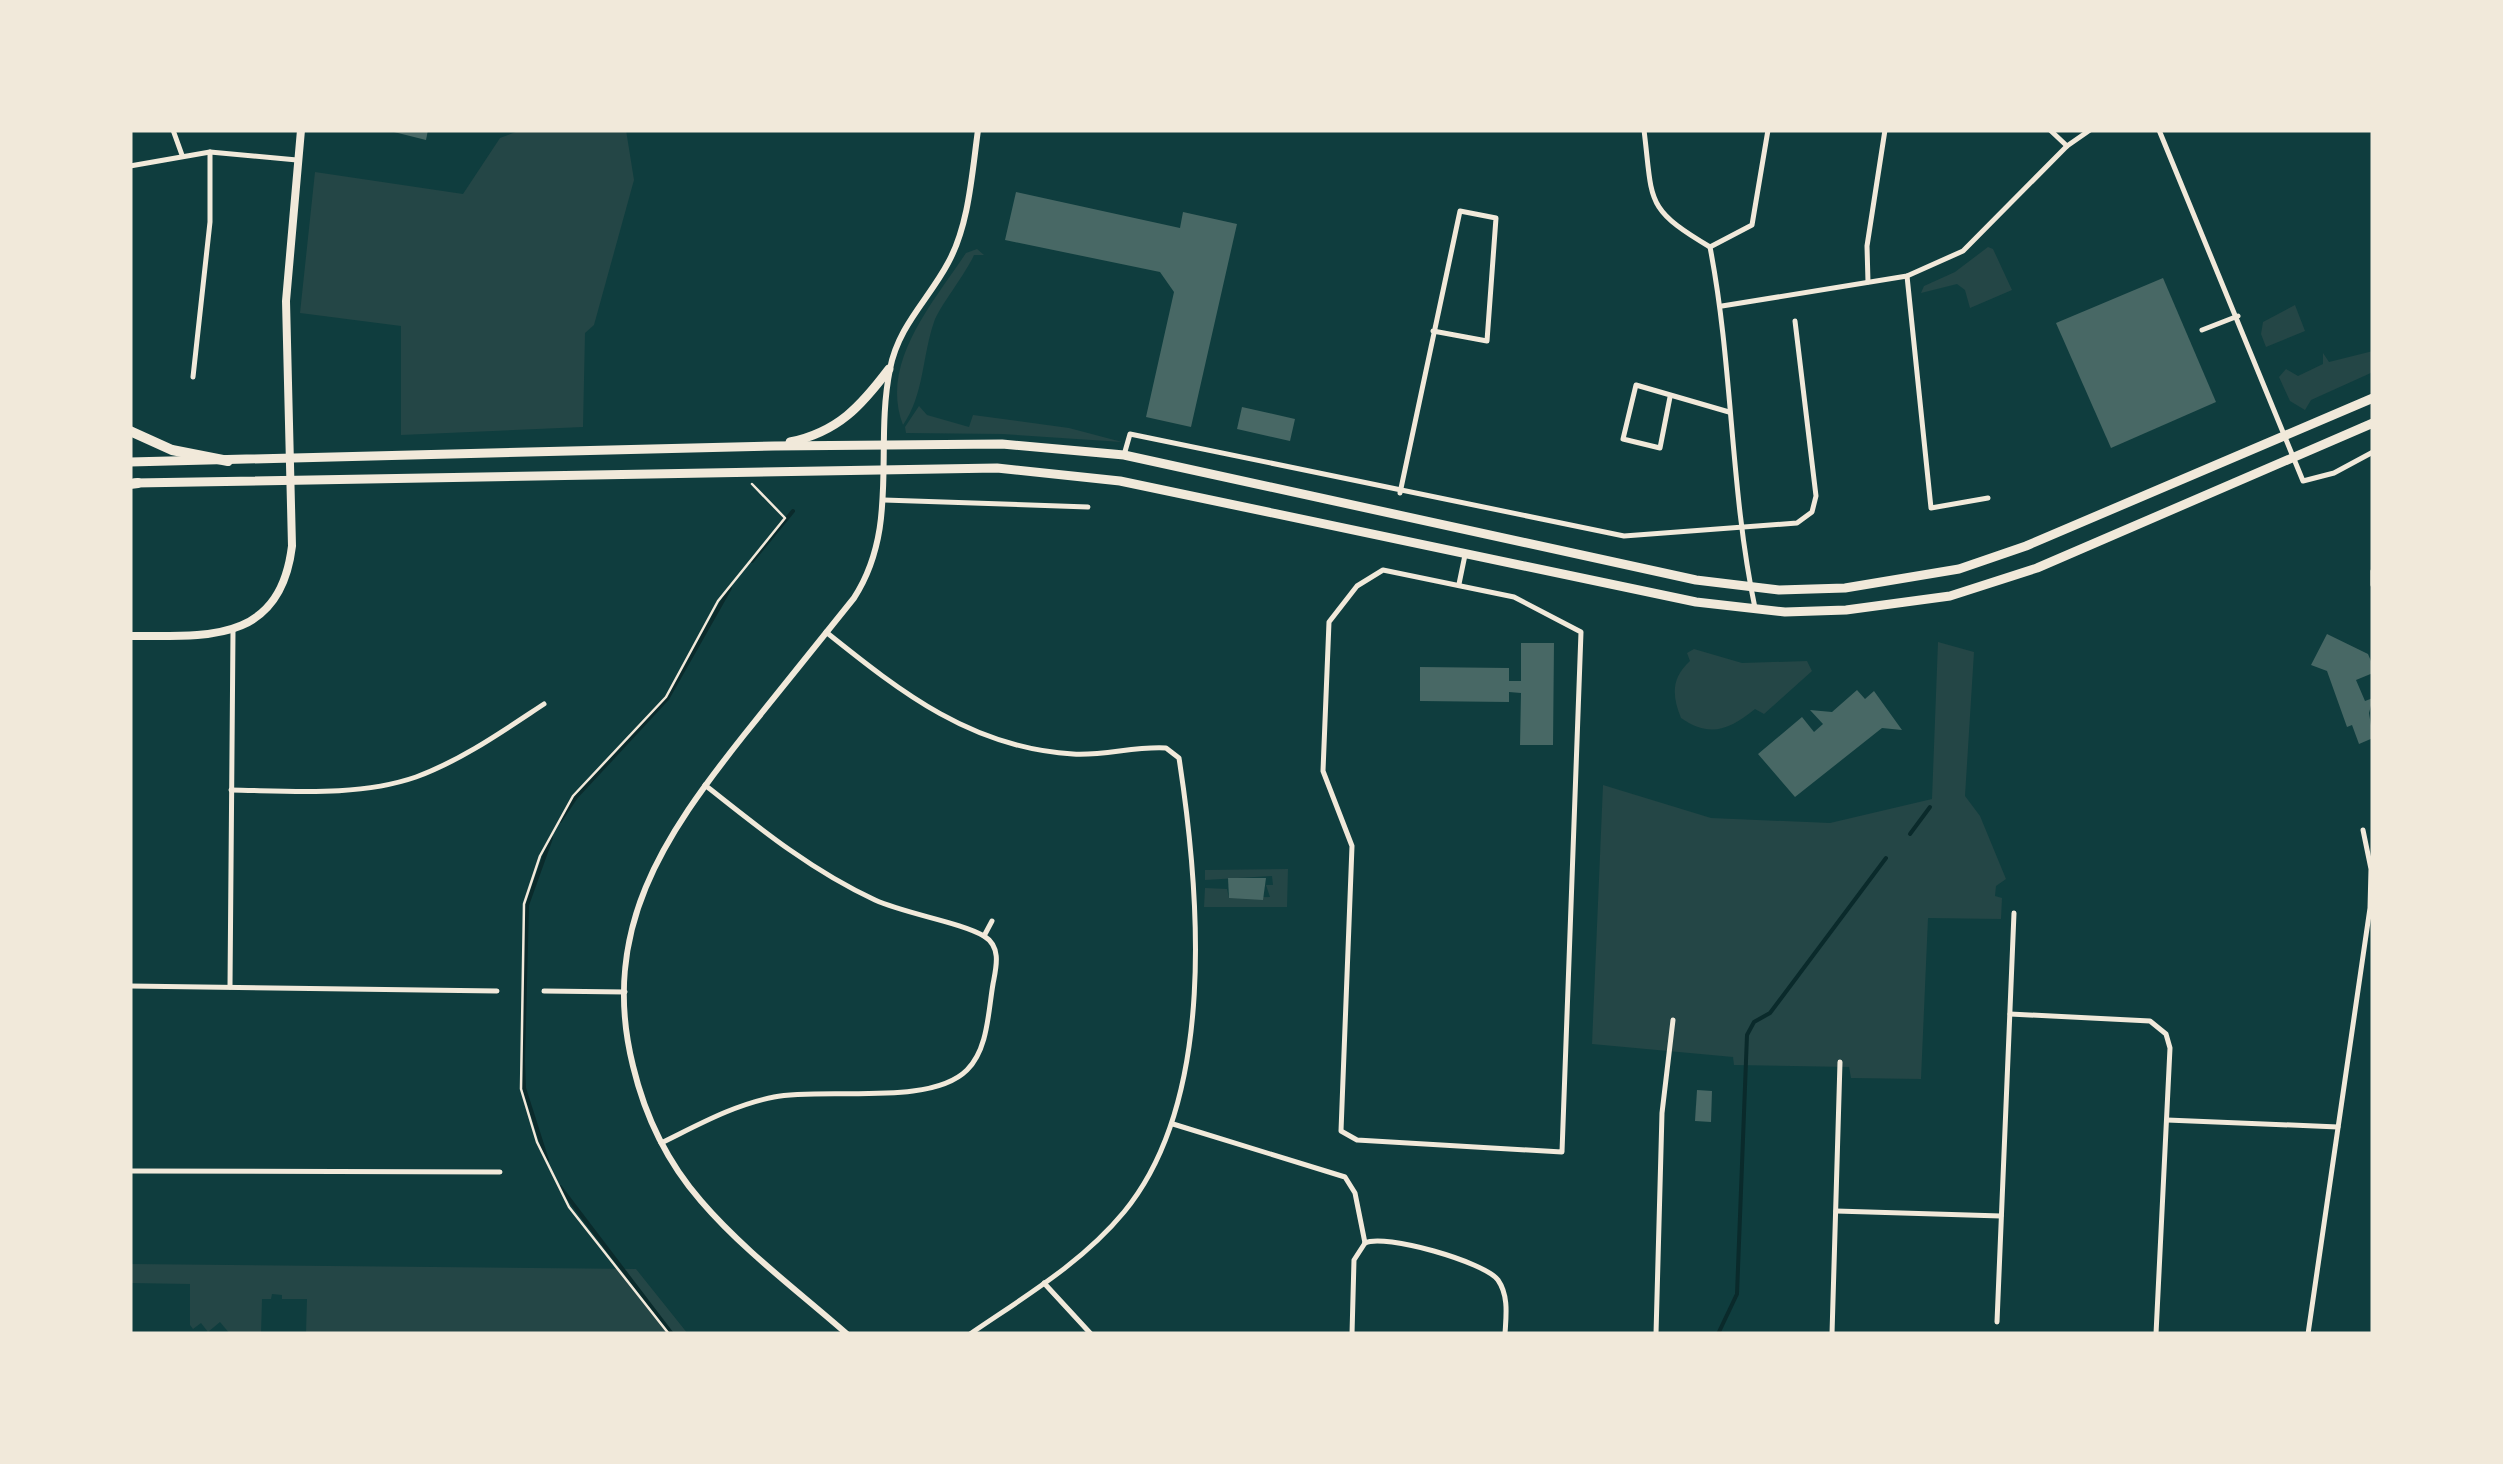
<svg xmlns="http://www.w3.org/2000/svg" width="2503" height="1464" font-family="'Titillium Web',sans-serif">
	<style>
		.green { fill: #244646 }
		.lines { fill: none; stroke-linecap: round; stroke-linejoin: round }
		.stream { stroke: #0a2a2b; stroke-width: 4 }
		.building { fill: #486865 }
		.path { stroke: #f1e9da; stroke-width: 2.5 }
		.minor { stroke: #f1e9da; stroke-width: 5 }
		.tertiary { stroke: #f1e9da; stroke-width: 6 }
		.secondary { stroke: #f1e9da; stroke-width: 8 }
		.primary { stroke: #f1e9da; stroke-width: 9 }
		.motorway { stroke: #f1e9da; stroke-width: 10 }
	</style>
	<rect width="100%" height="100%" fill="#0f3d3e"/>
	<g class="green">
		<polygon points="521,130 626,130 634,180 594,325 585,333 583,427 401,435 401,326 300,313 315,172 463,194 500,138"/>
		<polygon points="1988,247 1993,249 2012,290 1970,308 1965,290 1957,284 1921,293 1924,286 1955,272"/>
		<path d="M 977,249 L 984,255 L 974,255 C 965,275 939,307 934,322 C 922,357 924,395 903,425 C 879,363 933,303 966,253 Z"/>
		<polygon points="2295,305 2305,331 2266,347 2261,334 2263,322"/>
		<polygon points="2373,351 2373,372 2311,400 2305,410 2290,401 2279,377 2286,369 2298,376 2323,364 2323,353 2329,362"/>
		<polygon points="919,406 927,415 969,427 973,415 1069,428 1122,442 1002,434 906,433 905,427"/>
		<polygon points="1938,642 1974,652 1965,796 1980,816 2006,879 1996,886 1995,896 2002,898 2001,919 1928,918 1921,1079 1851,1078 1849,1067 1734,1065 1733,1057 1592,1044 1603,785 1711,818 1830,823 1932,799"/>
		<path d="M 1694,649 L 1742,663 L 1807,661 L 1812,671 L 1764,714 L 1755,709 C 1729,730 1710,738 1681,718 C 1672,696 1671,678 1690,661 L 1687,653 Z"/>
		<polygon points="1288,869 1287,907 1204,907 1205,888 1227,889 1229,898 1270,897 1266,885 1273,885 1272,876 1205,880 1205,870"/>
		<polygon points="130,1264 636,1269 688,1334 306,1334 307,1299 282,1299 282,1295 272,1294 271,1299 262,1299 261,1334 230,1334 220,1322 208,1332 201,1323 193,1329 190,1325 190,1284 130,1283"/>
	</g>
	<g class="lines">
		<g class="stream">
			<polyline points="752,561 793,511"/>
			<polyline points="560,821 576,797 667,699 730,588"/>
			<polyline points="1910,834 1930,807"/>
			<polyline points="547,1160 524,1088 523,1061 527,905 551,838"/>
			<polyline points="560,1187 672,1334"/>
			<polyline points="1718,1334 1737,1294 1747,1035 1754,1022 1770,1013 1886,858"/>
		</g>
	</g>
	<g class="building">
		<polygon points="386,130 428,130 426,140"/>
		<polygon points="1016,192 1180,228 1183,212 1237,224 1191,427 1146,417 1174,292 1160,272 1005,240"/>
		<polygon points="2163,278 2216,402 2111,448 2056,323"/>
		<polygon points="1242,407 1295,419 1290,441 1237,429"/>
		<polygon points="2327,634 2368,654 2373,666 2373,673 2356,680 2365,701 2373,698 2369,713 2373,738 2359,744 2352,725 2347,727 2327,671 2311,665"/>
		<polygon points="1521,643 1554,643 1553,745 1520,745 1521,693 1509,692 1509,702 1420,701 1420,667 1509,668 1509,681 1521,681"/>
		<polygon points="1857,690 1865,699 1874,691 1902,730 1882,728 1795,797 1758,754 1802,717 1814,732 1823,724 1810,710 1832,712"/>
		<polygon points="1228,878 1266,878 1263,900 1229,898"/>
		<polygon points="1697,1090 1712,1091 1711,1122 1695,1121"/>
	</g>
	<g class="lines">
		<polyline class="path" points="669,1334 569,1207 537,1142 521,1089 524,904 540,856 573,796 666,697 718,601 785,518 752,484"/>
		<g class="minor">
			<polyline points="173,130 182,155"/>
			<path d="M 1644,130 C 1653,202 1644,208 1710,247 L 1752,225 L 1768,130"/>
			<polyline points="2050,130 2067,146"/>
			<polyline points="2159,130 2303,481 2334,473 2373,452"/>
			<polyline points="130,166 210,152 297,160"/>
			<path d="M 1710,247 C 1733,366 1730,489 1755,608"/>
			<polyline points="1907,276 1931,508 1988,498"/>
			<polyline points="1868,282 1867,246 1885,130"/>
			<polyline points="1722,306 1907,276 1963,251 2067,146 2090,130"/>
			<polyline points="2202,330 2238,316"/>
			<polyline points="193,377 210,222 210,152"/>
			<polyline points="1670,397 1660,448 1623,439 1636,385 1729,412"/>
			<polyline points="1124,455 1130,434 1624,536 1797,523 1812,512 1816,496 1795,321"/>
			<polyline points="1400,493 1460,211 1496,218 1487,341 1433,331"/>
			<polyline points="884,500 1088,507"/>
			<polygon points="1383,570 1514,597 1581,632 1562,1152 1357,1140 1341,1131 1352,846 1323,771 1329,622 1357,586"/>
			<polyline points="2373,571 2373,585"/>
			<polyline points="1459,584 1465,555"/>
			<path d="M 826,632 C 902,693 972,748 1073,754 C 1104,756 1135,746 1166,748 L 1179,758 C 1200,894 1217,1099 1124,1212 C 1082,1263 1024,1297 970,1334"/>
			<path d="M 231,790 C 291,791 358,797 416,777 C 462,760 503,731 544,704"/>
			<polyline points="984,936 992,921"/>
			<polyline points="130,986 497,991"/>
			<polyline points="230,987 233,631"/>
			<polyline points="544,991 625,992"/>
			<polyline points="2010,1014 2150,1021 2166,1034 2170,1048 2156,1334"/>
			<polyline points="2167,1120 2338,1127"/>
			<polyline points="1173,1124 1345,1177 1355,1193 1365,1243"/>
			<path d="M 661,1143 C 698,1125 733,1105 774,1097 C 825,1087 930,1107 967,1070 C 988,1049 988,1013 993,984 C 996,968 1002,947 984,936 C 960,922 906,914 875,900 C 812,871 759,828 705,785"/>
			<polyline points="130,1171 500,1172"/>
			<polyline points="1836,1211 2001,1216"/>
			<path d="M 1365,1243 C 1384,1233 1485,1262 1498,1280 C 1509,1296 1506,1316 1505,1334"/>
			<polyline points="1044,1283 1091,1334"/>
			<polyline points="1997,1322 2014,913"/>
			<polyline points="1352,1334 1354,1260 1365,1243"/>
			<polyline points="1656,1334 1662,1113 1673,1020"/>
			<polyline points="1832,1334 1840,1062"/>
			<polyline points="2308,1334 2370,908 2371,869 2363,830"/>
		</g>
		<path class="tertiary" d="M 847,1334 C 798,1291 743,1250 701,1201 C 667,1162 645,1116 633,1066 C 599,930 664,836 744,735 C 781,689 817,644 854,598 C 900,527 874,448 890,369 C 898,326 929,299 948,263 C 969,225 972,173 978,130"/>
		<path class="secondary" d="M 130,636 C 207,636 280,644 292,546 L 286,301 L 301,130"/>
		<g class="primary">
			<path d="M 790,442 C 838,432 861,406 889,369"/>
			<polyline points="130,462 774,446 1002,444 1124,455 1696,580 1779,590 1845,588 1959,569 2026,546 2373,398"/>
			<polyline points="135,483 997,468 1120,481 1696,602 1785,612 1846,610 1950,596 2037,568 2373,423"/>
		</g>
		<g class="motorway">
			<polyline points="130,431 172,450 228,461"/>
			<polyline points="130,484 138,483"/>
		</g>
	</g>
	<rect width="2503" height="1464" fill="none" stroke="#f1e9da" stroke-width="265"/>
</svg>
